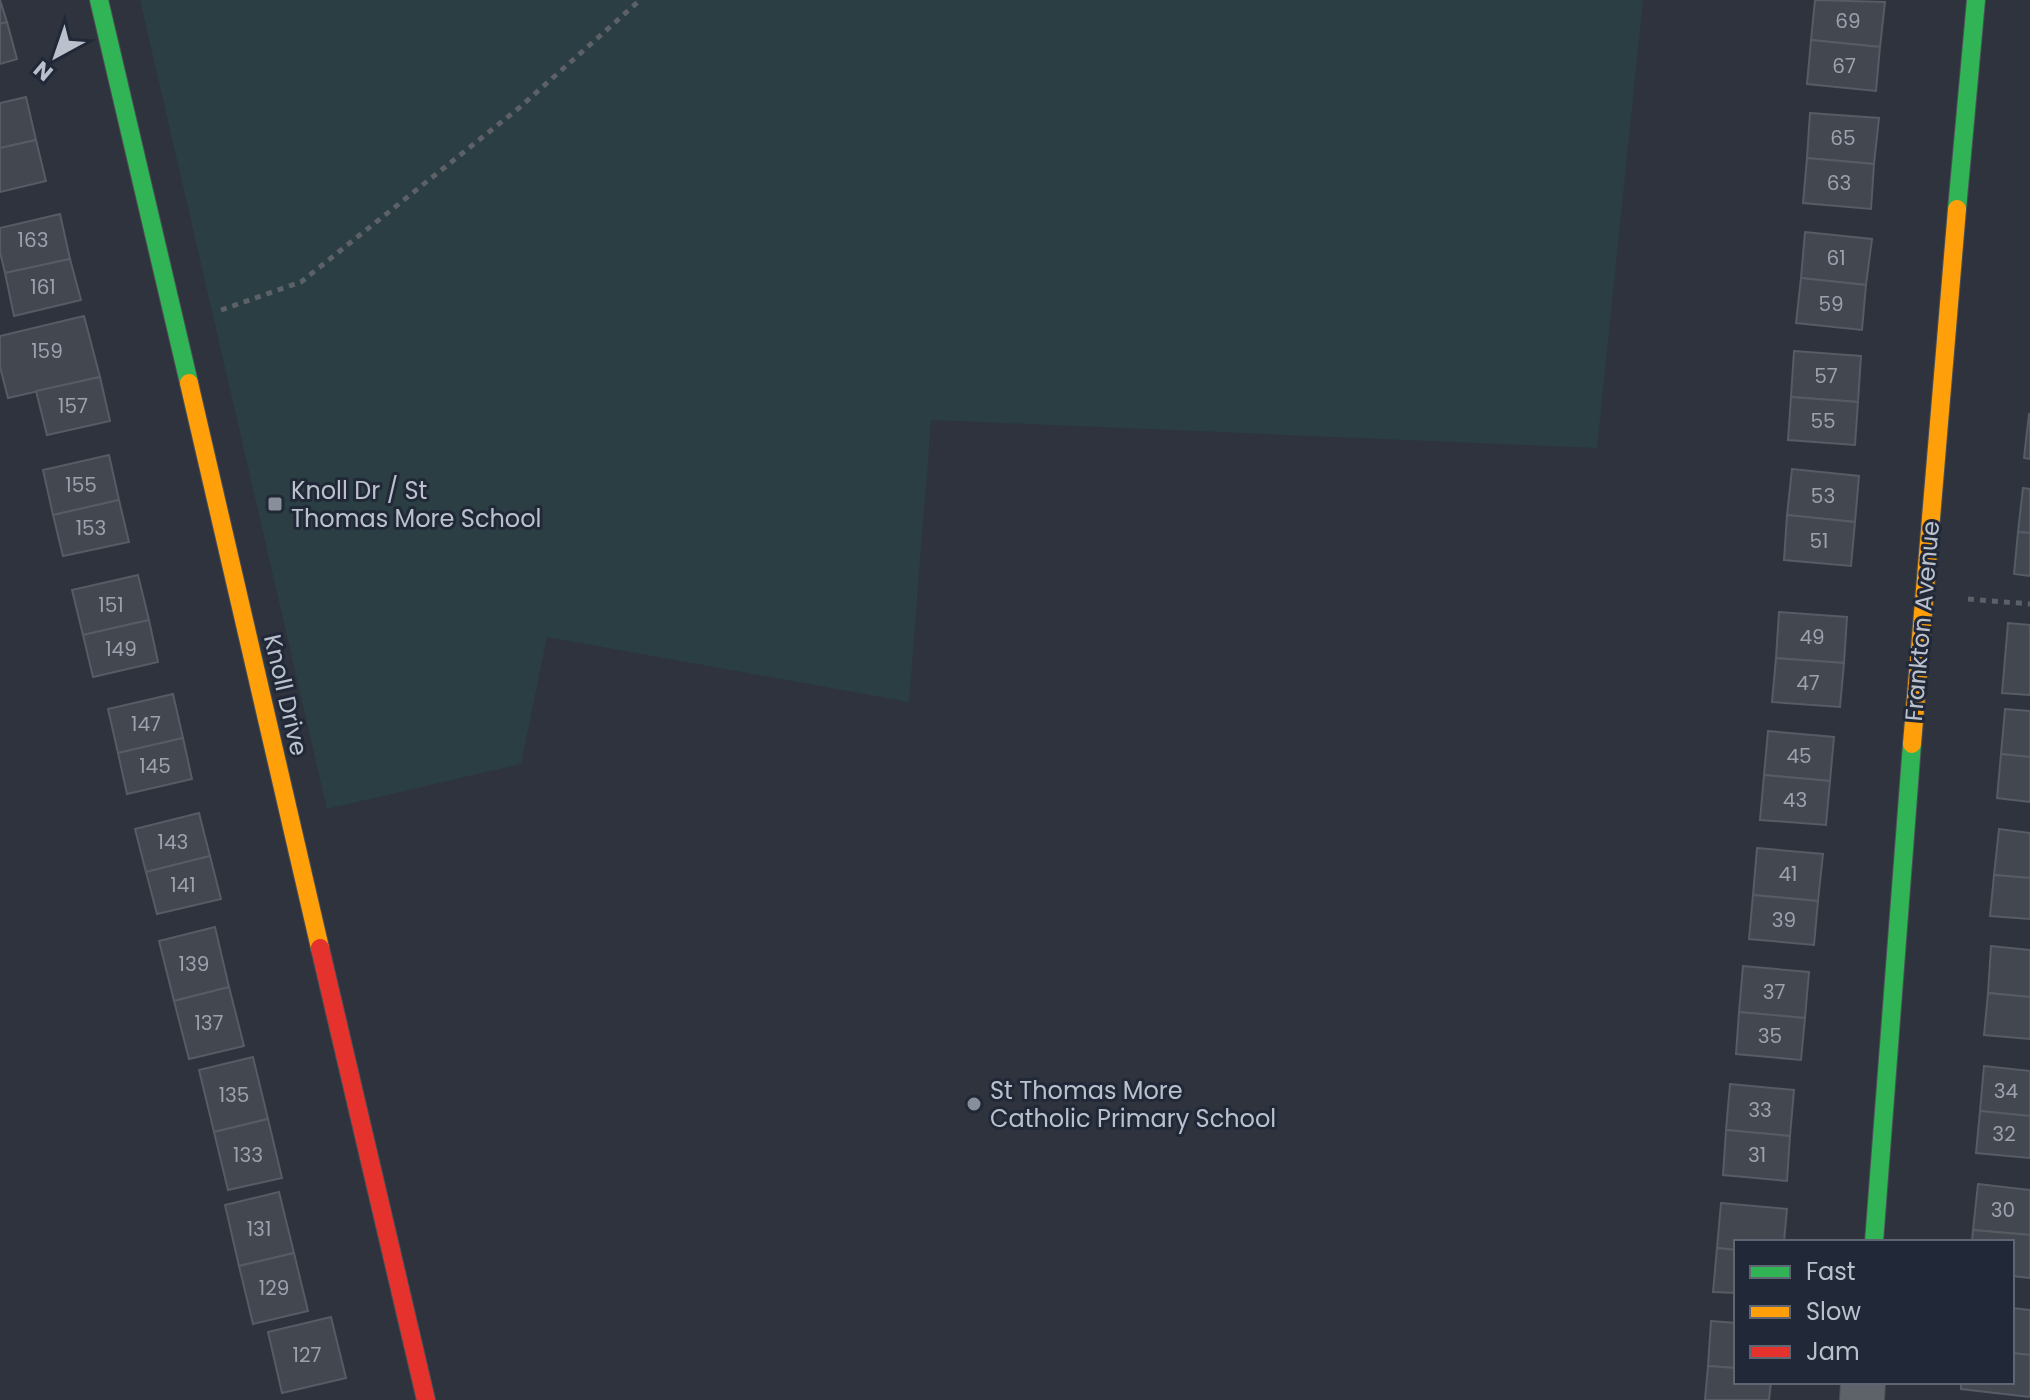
<svg xmlns="http://www.w3.org/2000/svg" width="2030" height="1400" font-family="Poppins,sans-serif">
	<style>
		.green { fill: #2b3e43 }
		.building { fill: #434850; stroke: #575b64; stroke-width: 2 }
		.lines { fill: none; stroke-linecap: round; stroke-linejoin: round }
		.street-casing { stroke: #4b4f56; stroke-width: 46 }
		.fast-casing { stroke: #4b4f56; stroke-width: 20 }
		.slow-casing { stroke: #4b4f56; stroke-width: 20 }
		.jam-casing { stroke: #4b4f56; stroke-width: 20 }
		.path { stroke: #5c6167; stroke-width: 5; stroke-dasharray: 6 6; stroke-linecap: butt }
		.street { stroke: #5e636a; stroke-width: 44 }
		.fast { stroke: #30b455; stroke-width: 18 }
		.slow { stroke: #ff9f0a; stroke-width: 18 }
		.jam { stroke: #e5322d; stroke-width: 18 }
		.poi-dot { fill: #898f9a; stroke: #212938; stroke-width: 3 }
		.labels { text-anchor: middle; dominant-baseline: central; stroke-width: 6; stroke-linejoin: round; paint-order: stroke }
		.number-label { font-size: 20px; fill: #9ca2ad }
		.poi-label { font-size: 24px; fill: #bac0cc; stroke: #212938; text-anchor: start }
		.street-label { font-size: 24px; fill: #bac0cc; stroke: #212938 }
	</style>
	<rect width="100%" height="100%" fill="#2e333d"/>
	<polygon class="green" points="140,0 1643,0 1597,448 931,420 909,702 547,637 521,764 327,809"/>
	<g class="building">
		<polygon points="0,0 7,22 0,24"/>
		<polygon points="1815,0 1885,2 1880,47 1811,40"/>
		<polygon points="7,22 17,59 0,64 0,24"/>
		<polygon points="1811,40 1880,47 1876,91 1807,84"/>
		<polygon points="26,97 36,140 0,148 0,103"/>
		<polygon points="1810,113 1879,118 1874,164 1807,158"/>
		<polygon points="36,140 46,181 0,192 0,148"/>
		<polygon points="1807,158 1874,164 1871,209 1803,203"/>
		<polygon points="60,214 70,259 5,273 0,252 0,228"/>
		<polygon points="1805,232 1872,239 1866,285 1801,278"/>
		<polygon points="70,259 81,300 14,316 5,273"/>
		<polygon points="1801,278 1866,285 1862,330 1796,323"/>
		<polygon points="84,316 100,377 8,398 0,367 0,336"/>
		<polygon points="1794,351 1861,356 1858,402 1791,397"/>
		<polygon points="100,377 110,421 47,435 36,391"/>
		<polygon points="1791,397 1858,402 1855,445 1788,440"/>
		<polygon points="2029,414 2030,414 2030,459 2024,458"/>
		<polygon points="109,455 119,500 53,515 43,470"/>
		<polygon points="1792,469 1859,476 1855,522 1787,515"/>
		<polygon points="2023,488 2030,489 2030,533 2018,532"/>
		<polygon points="119,500 129,542 63,556 53,515"/>
		<polygon points="1787,515 1855,522 1851,566 1784,560"/>
		<polygon points="2018,532 2030,533 2030,576 2014,574"/>
		<polygon points="138,575 149,620 83,635 72,590"/>
		<polygon points="1779,612 1847,617 1844,663 1776,658"/>
		<polygon points="149,620 158,662 93,677 83,635"/>
		<polygon points="2008,623 2030,625 2030,695 2002,693"/>
		<polygon points="1776,658 1844,663 1840,707 1772,702"/>
		<polygon points="173,694 183,738 118,753 108,709"/>
		<polygon points="2005,709 2030,711 2030,757 2001,754"/>
		<polygon points="1768,731 1834,737 1830,781 1764,775"/>
		<polygon points="183,738 192,779 127,794 118,753"/>
		<polygon points="2001,754 2030,757 2030,802 1997,798"/>
		<polygon points="1764,775 1830,781 1826,825 1760,820"/>
		<polygon points="199,813 210,856 146,872 135,829"/>
		<polygon points="1999,829 2030,833 2030,878 1994,875"/>
		<polygon points="1757,848 1823,854 1818,901 1753,895"/>
		<polygon points="210,856 221,899 157,914 146,872"/>
		<polygon points="1994,875 2030,878 2030,919 1990,916"/>
		<polygon points="1753,895 1818,901 1814,945 1749,939"/>
		<polygon points="215,927 229,987 174,1001 159,941"/>
		<polygon points="1991,946 2030,950 2030,997 1988,993"/>
		<polygon points="1743,966 1809,972 1805,1018 1739,1012"/>
		<polygon points="229,987 244,1046 189,1059 174,1001"/>
		<polygon points="1988,993 2030,997 2030,1039 1984,1035"/>
		<polygon points="1739,1012 1805,1018 1801,1060 1736,1054"/>
		<polygon points="253,1057 268,1119 214,1132 199,1070"/>
		<polygon points="1984,1066 2030,1071 2030,1116 1980,1111"/>
		<polygon points="1730,1084 1794,1090 1790,1136 1726,1130"/>
		<polygon points="1980,1111 2030,1116 2030,1158 1976,1153"/>
		<polygon points="268,1119 282,1178 228,1190 214,1132"/>
		<polygon points="1726,1130 1790,1136 1787,1181 1723,1175"/>
		<polygon points="1978,1184 2030,1190 2030,1235 1973,1230"/>
		<polygon points="279,1192 294,1253 239,1266 225,1205"/>
		<polygon points="1721,1203 1787,1209 1784,1242 1736,1242 1736,1250 1717,1248"/>
		<polygon points="1973,1230 2030,1235 2030,1278 2012,1276 2012,1242 1972,1242"/>
		<polygon points="1717,1248 1736,1250 1736,1293 1713,1292"/>
		<polygon points="294,1253 308,1311 253,1324 239,1266"/>
		<polygon points="2012,1308 2030,1310 2030,1355 2012,1353"/>
		<polygon points="331,1317 346,1378 282,1393 268,1332"/>
		<polygon points="1711,1321 1736,1323 1736,1368 1708,1366"/>
		<polygon points="2012,1353 2030,1355 2030,1397 1961,1389 1961,1382 2012,1382"/>
		<polygon points="1708,1366 1736,1368 1736,1382 1771,1382 1769,1400 1705,1400"/>
	</g>
	<g class="lines">
		<g class="street-casing">
			<polyline id="street" points="1862,1400 1863,1382"/>
		</g>
		<g class="fast-casing">
			<g id="fast">
				<polyline points="99,0 189,383"/>
				<polyline points="1957,209 1976,0"/>
				<polyline points="1874,1242 1912,744"/>
			</g>
		</g>
		<g class="slow-casing">
			<g id="slow">
				<polyline points="189,383 320,948"/>
				<polyline points="1912,744 1957,209"/>
			</g>
		</g>
		<g class="jam-casing">
			<polyline id="jam" points="320,948 426,1400"/>
		</g>
		<g class="path">
			<polyline points="221,310 301,282 519,108 640,0"/>
			<polyline points="1968,599 2030,604"/>
		</g>
		<use href="#street" class="street"/>
		<use href="#fast" class="fast"/>
		<use href="#slow" class="slow"/>
		<use href="#jam" class="jam"/>
	</g>
	<g class="poi-dot">
		<rect x="267" y="496" width="16" height="16" rx="4"/>
		<circle cx="974" cy="1104" r="8"/>
	</g>
	<g class="labels">
		<g class="number-label">
			<text x="1848" y="21">69</text>
			<text x="1844" y="66">67</text>
			<text x="1843" y="138">65</text>
			<text x="1839" y="183">63</text>
			<text x="33" y="240">163</text>
			<text x="1836" y="258">61</text>
			<text x="43" y="287">161</text>
			<text x="1831" y="304">59</text>
			<text x="47" y="351">159</text>
			<text x="1826" y="376">57</text>
			<text x="73" y="406">157</text>
			<text x="1823" y="421">55</text>
			<text x="81" y="485">155</text>
			<text x="1823" y="496">53</text>
			<text x="91" y="528">153</text>
			<text x="1819" y="541">51</text>
			<text x="111" y="605">151</text>
			<text x="1812" y="637">49</text>
			<text x="121" y="649">149</text>
			<text x="1808" y="683">47</text>
			<text x="146" y="724">147</text>
			<text x="1799" y="756">45</text>
			<text x="155" y="766">145</text>
			<text x="1795" y="800">43</text>
			<text x="173" y="842">143</text>
			<text x="1788" y="874">41</text>
			<text x="183" y="885">141</text>
			<text x="1784" y="920">39</text>
			<text x="194" y="964">139</text>
			<text x="1774" y="992">37</text>
			<text x="209" y="1023">137</text>
			<text x="1770" y="1036">35</text>
			<text x="2006" y="1091">34</text>
			<text x="234" y="1095">135</text>
			<text x="1760" y="1110">33</text>
			<text x="2004" y="1134">32</text>
			<text x="248" y="1155">133</text>
			<text x="1757" y="1155">31</text>
			<text x="2003" y="1210">30</text>
			<text x="259" y="1229">131</text>
			<text x="274" y="1288">129</text>
			<text x="307" y="1355">127</text>
		</g>
		<g class="poi-label">
			<text x="291" y="490">Knoll Dr / St<tspan x="291" dy="28">Thomas More School</tspan></text>
			<text x="990" y="1090">St Thomas More<tspan x="990" dy="28">Catholic Primary School</tspan></text>
		</g>
		<g class="street-label">
			<text transform="translate(1922 621) rotate(-85)">Frankton Avenue</text>
			<text transform="translate(286 695) rotate(77)">Knoll Drive</text>
		</g>
	</g>
	<rect x="1734" y="1240" width="280" height="144" fill="#212938" stroke="#5e6573" stroke-width="2"/>
	<rect x="1750" y="1266" width="40" height="12" fill="#30b455" stroke="#5e6573" stroke-width="2"/>
	<text x="1806" y="1280" font-size="24" fill="#bac0cc">Fast</text>
	<rect x="1750" y="1306" width="40" height="12" fill="#ff9f0a" stroke="#5e6573" stroke-width="2"/>
	<text x="1806" y="1320" font-size="24" fill="#bac0cc">Slow</text>
	<rect x="1750" y="1346" width="40" height="12" fill="#e5322d" stroke="#5e6573" stroke-width="2"/>
	<text x="1806" y="1360" font-size="24" fill="#bac0cc">Jam</text>
	<g transform="translate(56 56) rotate(220)" stroke="#212938" stroke-width="6" paint-order="stroke">
	<path d="M0-6L14 30L0 20L-14 30Z" fill="#bac0cc"/>
	<text y="-12" font-size="22" font-weight="bold" text-anchor="middle" fill="#bac0cc">N</text>
	</g>
</svg>
